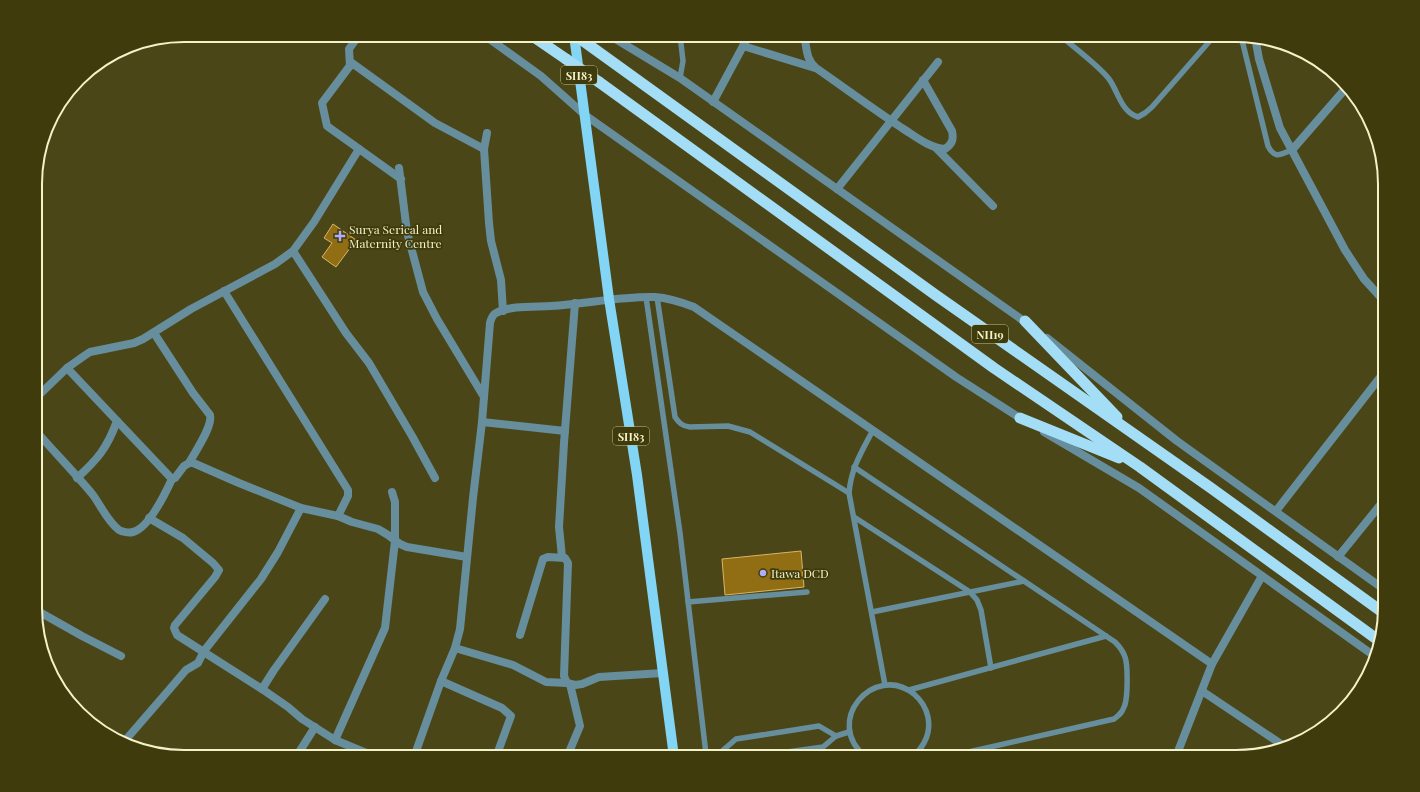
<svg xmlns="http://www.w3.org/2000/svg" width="1420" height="792" font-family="'Playfair Display',serif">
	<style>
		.building { fill: #916d13; stroke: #dbb565 }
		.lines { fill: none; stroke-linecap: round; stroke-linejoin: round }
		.service { stroke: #678e9d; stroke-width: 5.5 }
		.minor { stroke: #678e9d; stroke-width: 8 }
		.primary { stroke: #82d5f4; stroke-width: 10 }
		.trunk { stroke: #a3def6; stroke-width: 11 }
		.trunk-bridge { stroke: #a3def6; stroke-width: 11 }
		.poi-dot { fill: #afaefa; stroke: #3f3b0c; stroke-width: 1.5 }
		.labels { text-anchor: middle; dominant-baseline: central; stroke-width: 3.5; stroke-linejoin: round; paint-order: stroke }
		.shield { fill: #3f3b0c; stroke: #bebb90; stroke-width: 1 }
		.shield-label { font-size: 11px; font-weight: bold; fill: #f4f2c8 }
		.poi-label { font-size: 12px; fill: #f4f2c8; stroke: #3f3b0c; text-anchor: start }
		.rim { fill: none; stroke: #f4f2c8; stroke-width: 2 }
	</style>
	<rect width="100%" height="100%" fill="#4a4618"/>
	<g class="building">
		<polygon points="333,224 356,240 336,267 322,257 332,243 324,238"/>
		<polygon points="801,551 804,587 725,595 722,559"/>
	</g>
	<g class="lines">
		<g class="service">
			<polyline points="680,35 683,61 680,78"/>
			<path d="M 1060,35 C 1074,48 1097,64 1109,79 C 1118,91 1121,112 1138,117 L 1145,113 L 1152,107 L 1215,35"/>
			<path d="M 1241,36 L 1268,146 C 1275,160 1281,154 1292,150"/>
			<polyline points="646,297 680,533 706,754"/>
			<path d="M 657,297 L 675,417 C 679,423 682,426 690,427 L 728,426 L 750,432 L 849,493"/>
			<path d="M 873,430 C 862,451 851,468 849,493 L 885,685"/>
			<path d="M 854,467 L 1115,642 C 1120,647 1123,651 1125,657 C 1128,665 1128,700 1124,707 C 1122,713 1119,715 1114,719 L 951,756 C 939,757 931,755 920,750"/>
			<polyline points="854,517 970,592 977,600 981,610 991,668"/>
			<polyline points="688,602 807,592"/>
			<polyline points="872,612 1024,581"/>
			<polyline points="909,690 1106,636"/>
			<polyline points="721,752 736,739 819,726 836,736"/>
			<polyline points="674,756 721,752 734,757"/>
			<polyline points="751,757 823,747 836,736 849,732"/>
			<path d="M 866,757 C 822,722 874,662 914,694 C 921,700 926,708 928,717 C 931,733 925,746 912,757"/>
		</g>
		<g class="minor">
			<polyline points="484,35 541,76 585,115 956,377 1023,420"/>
			<polyline points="609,35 680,78 1028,324"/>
			<polyline points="1255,37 1259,59 1280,128 1345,250 1364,279 1385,302"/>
			<path d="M 805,40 C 807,52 807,60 816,68 C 845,88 873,109 902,128 C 915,136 929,148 945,149 C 952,144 954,140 952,131 L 923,80"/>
			<polyline points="743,46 815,68"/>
			<polyline points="350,66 349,49 359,35"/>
			<polyline points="713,102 749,35"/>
			<polyline points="487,133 484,149 489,223 491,241 501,280 503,311"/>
			<polyline points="937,149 993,206"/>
			<polyline points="1292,150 1346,88"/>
			<polyline points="399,168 407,232 423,292 437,319 484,397"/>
			<polyline points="401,179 327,126 322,103 352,63 435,123 484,149"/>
			<polyline points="837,189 938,62"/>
			<polyline points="293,251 346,333 369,363 412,436 435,478"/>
			<polyline points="224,291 348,490 348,496 338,516"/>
			<path d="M 154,333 L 193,393 L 210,415 C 213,426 195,452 189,463"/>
			<polyline points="1047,338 1177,441 1385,590"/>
			<polyline points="67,368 172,479 175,478 184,466 191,462 239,483 301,508 338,516 352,522 378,529 388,535 400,544 407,547 467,557"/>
			<polyline points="36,398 67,368 84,356 90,352 134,343 143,339 191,309 275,264 293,251 314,222 359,149"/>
			<polyline points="482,422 565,431"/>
			<path d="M 36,431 C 55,453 75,473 93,495 C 101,506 108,522 119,530 C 122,532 129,533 133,532 C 149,528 166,492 172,479"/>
			<polyline points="1044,432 1139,488 1373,655"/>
			<path d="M 77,478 C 98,459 107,448 117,421"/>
			<polyline points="1276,511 1385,371"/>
			<polyline points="149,518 183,538 213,563 219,570 215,577 175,625 174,628 177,635 262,689 288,707 302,719 335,740 364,752 380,757"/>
			<polyline points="562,557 559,527 564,443 575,303"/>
			<polyline points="1338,557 1385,499"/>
			<polyline points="36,610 82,636 121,656"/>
			<polyline points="520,635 543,559 548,557 565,558 568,563 564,676 567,683 575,685 582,684 599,677 663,673"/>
			<polyline points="455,648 513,665 546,682 567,683"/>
			<polyline points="441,681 502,708 511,716 496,757"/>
			<polyline points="262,689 274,670 325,599"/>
			<polyline points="1202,691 1287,748"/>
			<polyline points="335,740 385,628 395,541 395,502 392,492"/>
			<polyline points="123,743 168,691 186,670 198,663 204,651 261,579 278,552 301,508"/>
			<polyline points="1177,754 1212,664 1262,576"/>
			<polyline points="296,757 315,727"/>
			<path d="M 414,757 L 441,681 L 455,648 L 460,629 L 473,498 L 482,422 L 490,323 C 491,319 492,315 496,313 C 511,305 534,307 551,306 C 586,304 620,296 655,297 C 669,298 681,302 694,307 L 1212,664"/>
			<polyline points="567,757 580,726 570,684"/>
		</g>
		<polyline class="primary" points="574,35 609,299 637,475 674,757"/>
		<g class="trunk">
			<polyline points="531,35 566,59"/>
			<polyline points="575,35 937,296 1211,488 1385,614"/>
			<polyline points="599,82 994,368 1140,467 1378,640"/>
			<polyline points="1025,321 1117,417"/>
			<polyline points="1020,418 1119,458"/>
		</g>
		<polyline class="trunk-bridge" points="566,59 599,82"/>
	</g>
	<g class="poi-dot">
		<path d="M338 230h4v4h4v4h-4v4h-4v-4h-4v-4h4z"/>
		<circle cx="763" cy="573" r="4"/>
	</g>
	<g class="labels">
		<g class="shield">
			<rect x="561" y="66" width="36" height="18" rx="3"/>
			<rect x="972" y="325" width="36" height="18" rx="3"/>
			<rect x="613" y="427" width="36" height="18" rx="3"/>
		</g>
		<g class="shield-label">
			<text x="579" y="75">SH83</text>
			<text x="990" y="334">NH19</text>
			<text x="631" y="436">SH83</text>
		</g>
		<g class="poi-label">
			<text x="349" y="229">Surya Serical and<tspan x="349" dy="14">Maternity Centre</tspan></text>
			<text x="771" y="573">Itawa DCD</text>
		</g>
	</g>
	<path d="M0 0H1420V792H0ZM184 42H1236A142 142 0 0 1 1378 184V608A142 142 0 0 1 1236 750H184A142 142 0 0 1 42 608V184A142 142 0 0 1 184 42Z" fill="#3f3b0c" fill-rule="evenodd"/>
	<path class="rim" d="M184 42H1236A142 142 0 0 1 1378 184V608A142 142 0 0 1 1236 750H184A142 142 0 0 1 42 608V184A142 142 0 0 1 184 42Z"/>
</svg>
